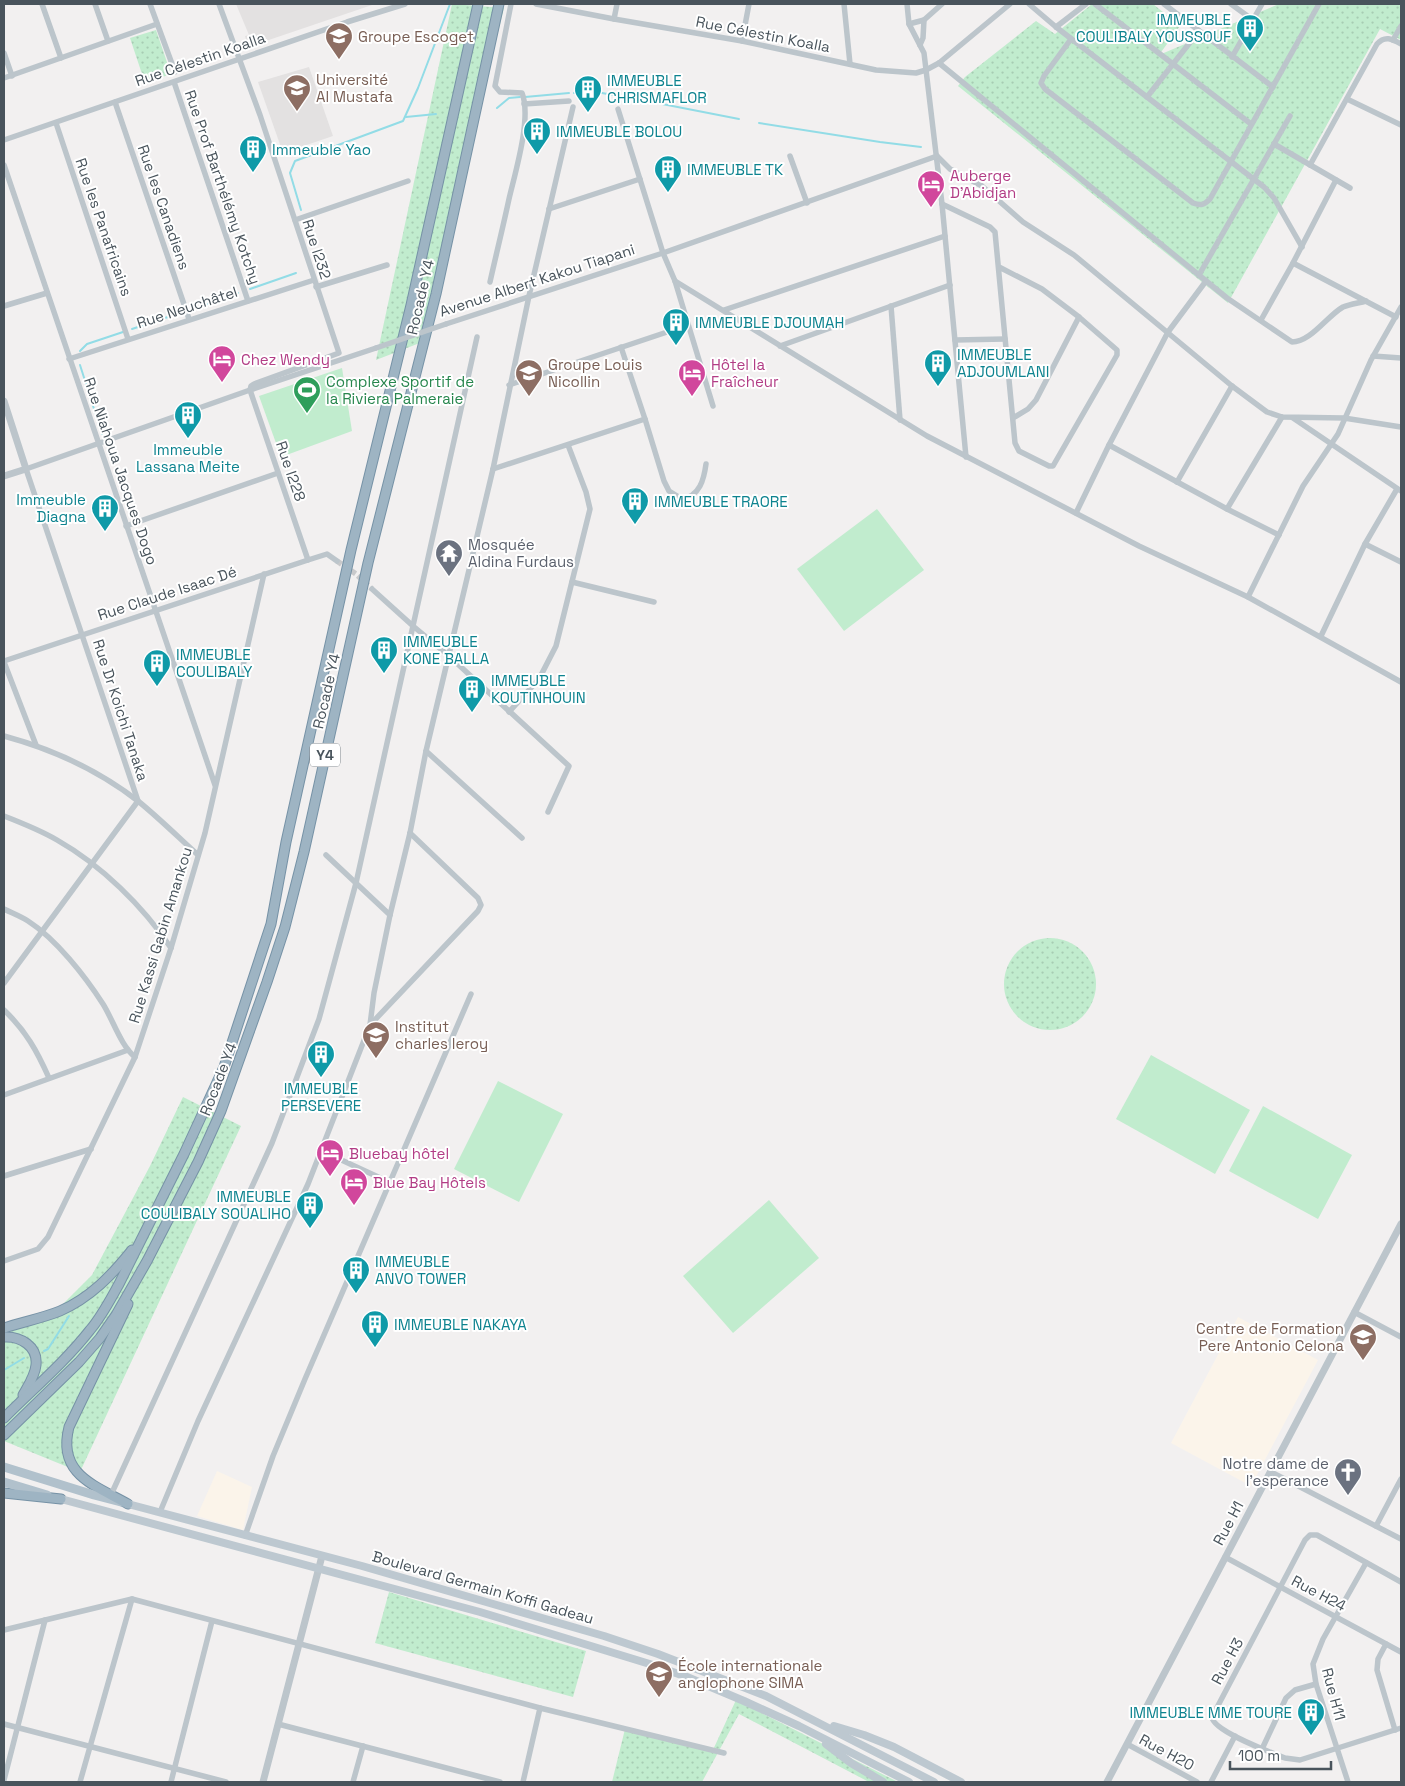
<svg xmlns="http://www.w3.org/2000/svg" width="1405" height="1786" font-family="'Space Grotesk',sans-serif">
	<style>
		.commercial { fill: #fbf4ea }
		.education { fill: #e3e1e1 }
		.grass { fill: url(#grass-dots) }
		.pitch { fill: #c1ecce }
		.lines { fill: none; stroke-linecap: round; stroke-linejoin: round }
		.stream { stroke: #92dce6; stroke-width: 2 }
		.minor-tunnel { stroke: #c8c9cb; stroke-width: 5.5; stroke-dasharray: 5.5 3; stroke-linecap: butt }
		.trunk-casing { stroke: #7692a6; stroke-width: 11 }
		.minor { stroke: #bcc5cb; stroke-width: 5.5 }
		.tertiary { stroke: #bcc5cb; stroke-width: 7 }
		.secondary { stroke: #bdc8d0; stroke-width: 8 }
		.primary { stroke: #b1c1cc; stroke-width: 9 }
		.trunk { stroke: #9eb4c3; stroke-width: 9 }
		.minor-bridge { stroke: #bcc5cb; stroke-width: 5.5 }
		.labels { text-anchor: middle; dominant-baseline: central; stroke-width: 4; stroke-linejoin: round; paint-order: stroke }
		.shield { fill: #fff; stroke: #80878d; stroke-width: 1 }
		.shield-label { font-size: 14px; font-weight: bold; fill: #49545c }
		.culture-label { font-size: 15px; fill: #0d838f; stroke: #fff; text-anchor: start }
		.street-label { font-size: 15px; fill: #49545c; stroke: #fff }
		.education-label { font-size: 15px; fill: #785e54; stroke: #fff; text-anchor: start }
		.hotel-label { font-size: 15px; fill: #b23c85; stroke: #fff; text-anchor: start }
		.leisure-label { font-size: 15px; fill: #27864d; stroke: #fff; text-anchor: start }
		.worship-label { font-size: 15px; fill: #5b616d; stroke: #fff; text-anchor: start }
	</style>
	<defs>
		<pattern id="grass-dots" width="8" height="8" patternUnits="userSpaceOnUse" patternTransform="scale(1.25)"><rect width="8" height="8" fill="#c1ecce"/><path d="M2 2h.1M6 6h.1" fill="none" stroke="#a7ccb3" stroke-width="1.8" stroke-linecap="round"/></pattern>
	</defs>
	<rect width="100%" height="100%" fill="#f2f0f0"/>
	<g class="commercial">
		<polygon points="1238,1317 1318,1360 1251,1486 1171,1443"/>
		<polygon points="217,1471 252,1487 243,1530 197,1516"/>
	</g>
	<g class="education">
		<polygon points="236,4 375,4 248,47 245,36 249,35"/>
		<polygon points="309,67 333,136 283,153 258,82"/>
	</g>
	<g class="grass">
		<polygon points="452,4 504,8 473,133 430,339 376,360"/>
		<polygon points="1092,4 1153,4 1180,26 1159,55 1279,4 1401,4 1401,40 1380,29 1228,303 958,86 965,77 1036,21 1055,34"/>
		<polygon points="156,30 171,74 145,83 130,38"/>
		<circle cx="1050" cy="984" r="46"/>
		<polygon points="183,1097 241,1126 80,1472 4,1441 4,1333 48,1319 92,1275 150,1166"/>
		<polygon points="389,1592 586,1651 573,1697 375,1643"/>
		<polygon points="736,1700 898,1782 869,1782 739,1714 702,1782 612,1782 625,1729 712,1752"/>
	</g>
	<g class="pitch">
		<polygon points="342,368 352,431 281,457 259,396"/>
		<polygon points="877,509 924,570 844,631 797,569"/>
		<polygon points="1151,1055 1250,1110 1215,1174 1116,1119"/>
		<polygon points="498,1081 563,1114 519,1202 454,1169"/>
		<polygon points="1263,1106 1352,1155 1318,1219 1229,1171"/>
		<polygon points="769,1200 819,1258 733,1333 683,1276"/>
	</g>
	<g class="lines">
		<g class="stream">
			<polyline points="574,93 602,93 629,98"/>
			<polyline points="525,97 569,93"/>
			<polyline points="652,102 739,119"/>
			<polyline points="497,108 509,98 520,97"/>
			<polyline points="406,117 436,114"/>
			<polyline points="759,123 880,142 921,147"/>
			<polyline points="301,210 290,173 295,161 403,121 418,88 450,4"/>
			<polyline points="250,289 296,273"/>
			<polyline points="191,310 238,293"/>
			<polyline points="132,329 183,312"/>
			<polyline points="80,351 87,344 123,332"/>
			<polyline points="80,365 102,434"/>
			<polyline points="44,1351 48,1349 69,1316"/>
			<polyline points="4,1370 24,1358"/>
		</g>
		<polyline class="minor-tunnel" points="337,561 356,574 372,589"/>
		<g class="trunk-casing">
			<g id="trunk">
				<path d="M 4,1328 C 22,1322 43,1318 60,1311 C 90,1298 112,1275 132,1250"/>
				<path d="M 4,1337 C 20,1336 38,1346 36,1365 C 35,1376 28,1386 23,1395"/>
				<path d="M 4,1418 C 33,1389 65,1362 90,1330 C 102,1316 110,1300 119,1284 L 184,1154 L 224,1067 L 271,924 L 286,842 L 351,550 L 411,305 L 478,4"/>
				<polyline points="4,1435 79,1362 100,1338 116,1315 147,1261 198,1162 221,1111 267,982 285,927 304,852 368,563 436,294 499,4"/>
				<polyline points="4,1493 61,1499"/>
				<path d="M 128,1504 C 94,1485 57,1474 69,1427 L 128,1304"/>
			</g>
		</g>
		<g class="minor">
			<polyline points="42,4 61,58"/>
			<polyline points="95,4 108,41"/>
			<polyline points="150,4 175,72"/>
			<polyline points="219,4 260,115 339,353 254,384 251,386 250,390 308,560"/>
			<polyline points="536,4 614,19 742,41 876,70 916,73 926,70 939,63 1010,4"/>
			<polyline points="844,4 850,64"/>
			<polyline points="907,4 909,24 924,53 942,204 966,457"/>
			<polyline points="1029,4 1056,27 1264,187 1274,198 1302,247"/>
			<polyline points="1095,4 1251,124"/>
			<polyline points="1164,4 1273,87"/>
			<polyline points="1231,4 1253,20"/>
			<polyline points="614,19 617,4"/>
			<polyline points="909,24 924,20 942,4"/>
			<polyline points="1056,27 1086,4"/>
			<path d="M 1071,39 L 1044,76 L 1041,83 L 1045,89 L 1193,203 C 1201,206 1204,205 1210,199 L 1319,4"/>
			<polyline points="1393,40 1401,26"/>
			<polyline points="742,41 749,4"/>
			<polyline points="920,45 923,38 924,20"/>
			<polyline points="4,53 12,76"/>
			<polyline points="1232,57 1262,4"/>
			<path d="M 939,63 L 1227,298 L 1292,342 C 1311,342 1327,316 1343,307 C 1350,304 1359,303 1366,301"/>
			<polyline points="4,78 157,24"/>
			<polyline points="174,82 248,301"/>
			<polyline points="1147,97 1199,31"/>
			<polyline points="1347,99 1401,125"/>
			<polyline points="115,102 189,319"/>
			<polyline points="524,104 569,101"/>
			<polyline points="618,109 663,253 675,281 713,406"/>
			<polyline points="56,123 128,339"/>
			<polyline points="4,140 347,22 405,4"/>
			<polyline points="1274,144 1350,188"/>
			<polyline points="790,156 807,203"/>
			<polyline points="937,156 950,169 982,186 1023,222 1074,255 1232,386 1267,412 1282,417 1344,418 1401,427"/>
			<polyline points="4,165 215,785"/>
			<path d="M 1310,165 L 1377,44 C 1385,35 1392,39 1401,44"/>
			<polyline points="942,204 990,227 995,232 1015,443 1019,451 1049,466 1053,466 1117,355 1117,350 1079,317 1042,289 999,267"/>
			<polyline points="549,209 640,179"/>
			<polyline points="295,220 408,181"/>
			<polyline points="1293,263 1396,317"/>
			<polyline points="1199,275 1290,116"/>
			<polyline points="675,281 927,436 1139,546 1248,597 1401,682"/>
			<path d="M 490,282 C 496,255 503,227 509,199 C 515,173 532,118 522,93 L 500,92 L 495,86 L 511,4"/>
			<polyline points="316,287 387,265"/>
			<polyline points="4,306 47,293"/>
			<polyline points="891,306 900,420"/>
			<polyline points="724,310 945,236"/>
			<polyline points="1261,320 1293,263 1336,180"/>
			<polyline points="446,324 663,253 937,156"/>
			<polyline points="955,340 1005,339"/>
			<polyline points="780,346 950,285"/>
			<path d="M 621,347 L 645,419 L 664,481 L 669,491 L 682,499 C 700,496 704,479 706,464"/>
			<polyline points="1373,356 1401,358"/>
			<polyline points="69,359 314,280"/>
			<polyline points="509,385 688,325"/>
			<polyline points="1013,418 1028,409 1036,400 1079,317"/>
			<polyline points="1293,418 1401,491"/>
			<polyline points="1109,445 1227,509 1279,535"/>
			<polyline points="493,469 645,419"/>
			<polyline points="1177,482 1232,386"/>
			<polyline points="1227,509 1282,417"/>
			<polyline points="1076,513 1109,445 1168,332 1206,281"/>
			<polyline points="126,526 278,473"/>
			<polyline points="1365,544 1401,562"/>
			<polyline points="572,582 654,602"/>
			<polyline points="372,589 413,626 449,656 569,766 548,812"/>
			<polyline points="1248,597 1303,486 1338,434 1371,360 1401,307"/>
			<polyline points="1321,636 1365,544 1397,489"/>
			<polyline points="4,661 308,560 327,554 337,561"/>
			<polyline points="4,662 36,745"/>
			<polyline points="509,712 539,679 556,646 590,509 586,492 568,445"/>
			<path d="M 4,736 C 52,749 98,770 138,801 C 159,818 178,837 198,855"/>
			<polyline points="426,751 522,838"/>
			<path d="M 4,816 C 22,823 40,830 57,840 C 101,865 143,906 171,948"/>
			<polyline points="326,855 390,915"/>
			<path d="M 4,909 C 12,913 20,916 28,921 C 56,939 85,976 103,1004 C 113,1020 121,1046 135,1057"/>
			<polyline points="4,983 138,801 26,469 250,390 376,348"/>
			<path d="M 4,1010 C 26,1031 37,1051 49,1078"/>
			<polyline points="370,1025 478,911 481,905 478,898 410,833"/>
			<polyline points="4,1095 128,1050"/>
			<polyline points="322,1151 389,1182"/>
			<polyline points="4,1176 91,1149"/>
			<polyline points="4,1261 38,1249 48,1237 135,1057 171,948 205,833 264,574"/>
			<polyline points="1354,1312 1401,1337"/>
			<polyline points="1271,1472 1401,1539"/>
			<polyline points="110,1497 272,1143 319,1019 356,883 477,337"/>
			<polyline points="160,1512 198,1421 308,1184 370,1025 374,993 390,915 410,833 426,751 493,469 529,296 573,107"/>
			<polyline points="1376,1526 1401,1479"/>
			<polyline points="245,1536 273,1456 305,1379 471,994"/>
			<polyline points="1225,1557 1401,1652"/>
			<path d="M 1401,1582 L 1317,1535 L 1310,1535 L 1305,1540 L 1212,1717 C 1213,1731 1270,1752 1285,1758 L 1300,1760 L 1401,1728"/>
			<polyline points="4,1630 132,1599 540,1708 724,1753"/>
			<polyline points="1386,1644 1378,1659 1377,1670 1395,1730"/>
			<polyline points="4,1724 226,1782"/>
			<polyline points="278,1724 500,1782"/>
			<polyline points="1127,1744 1197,1782"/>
			<polyline points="1262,1749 1286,1698 1295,1690 1316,1684"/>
			<polyline points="4,1780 45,1620"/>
			<polyline points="80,1782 132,1599"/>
			<polyline points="171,1782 212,1621"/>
			<polyline points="353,1782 363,1746"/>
			<polyline points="523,1782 540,1708"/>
			<polyline points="1211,1782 1235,1736"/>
			<polyline points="1348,1782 1316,1684 1313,1664 1323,1639 1366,1563"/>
		</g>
		<g class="tertiary">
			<polyline points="4,401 26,469 4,476"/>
			<polyline points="263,1782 322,1556"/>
			<polyline points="1107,1782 1401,1224"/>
		</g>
		<g class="secondary">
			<polyline points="61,1499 480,1612 653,1665 687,1677 744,1701 799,1726 909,1782"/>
			<polyline points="128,1504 362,1566 604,1636 658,1654 766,1696 934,1782"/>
			<polyline points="834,1726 864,1735 894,1747 961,1782"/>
			<polyline points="826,1744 851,1763 883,1782"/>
		</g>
		<g class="primary">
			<polyline points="4,1467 94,1495 121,1502"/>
			<polyline points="4,1482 47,1495"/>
		</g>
		<use href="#trunk" class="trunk"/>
		<polyline class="minor-bridge" points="376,348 446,324"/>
	</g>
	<defs>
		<g id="building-pin" transform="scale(1.4375)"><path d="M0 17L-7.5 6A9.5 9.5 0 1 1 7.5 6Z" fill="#0f9aa8" stroke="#fff"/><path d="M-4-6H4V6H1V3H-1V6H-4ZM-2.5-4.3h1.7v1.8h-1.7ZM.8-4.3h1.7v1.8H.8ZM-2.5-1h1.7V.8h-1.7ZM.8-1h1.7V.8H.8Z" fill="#fff"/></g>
		<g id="school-pin" transform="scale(1.4375)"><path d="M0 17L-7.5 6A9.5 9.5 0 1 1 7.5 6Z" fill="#8d6e63" stroke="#fff"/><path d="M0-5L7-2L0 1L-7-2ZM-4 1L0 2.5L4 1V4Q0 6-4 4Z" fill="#fff"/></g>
		<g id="university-pin" transform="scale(1.4375)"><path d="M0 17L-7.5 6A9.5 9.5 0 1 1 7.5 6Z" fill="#8d6e63" stroke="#fff"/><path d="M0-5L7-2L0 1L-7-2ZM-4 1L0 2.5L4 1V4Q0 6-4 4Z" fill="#fff"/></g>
		<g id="hotel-pin" transform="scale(1.4375)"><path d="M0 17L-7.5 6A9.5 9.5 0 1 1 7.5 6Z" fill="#d1479c" stroke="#fff"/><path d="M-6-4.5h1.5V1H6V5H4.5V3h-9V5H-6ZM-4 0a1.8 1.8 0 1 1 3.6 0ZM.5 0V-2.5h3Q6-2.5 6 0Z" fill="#fff"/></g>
		<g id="stadium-pin" transform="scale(1.4375)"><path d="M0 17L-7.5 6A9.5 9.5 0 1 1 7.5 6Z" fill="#2e9e5b" stroke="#fff"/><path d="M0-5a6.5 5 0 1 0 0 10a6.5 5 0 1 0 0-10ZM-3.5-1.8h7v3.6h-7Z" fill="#fff"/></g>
		<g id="temple-pin" transform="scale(1.4375)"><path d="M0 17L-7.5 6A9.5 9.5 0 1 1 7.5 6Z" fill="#6b7280" stroke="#fff"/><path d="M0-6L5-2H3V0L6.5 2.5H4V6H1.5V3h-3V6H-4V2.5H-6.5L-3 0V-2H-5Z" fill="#fff"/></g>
		<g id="church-pin" transform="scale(1.4375)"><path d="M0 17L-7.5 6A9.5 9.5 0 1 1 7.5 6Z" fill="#6b7280" stroke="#fff"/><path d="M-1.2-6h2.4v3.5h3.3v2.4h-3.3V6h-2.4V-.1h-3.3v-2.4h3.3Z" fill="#fff"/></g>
	</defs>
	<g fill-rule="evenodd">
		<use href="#building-pin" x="1250" y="28"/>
		<use href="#school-pin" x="339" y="36"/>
		<use href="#university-pin" x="297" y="88"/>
		<use href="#building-pin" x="588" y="89"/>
		<use href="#building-pin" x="537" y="131"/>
		<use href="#building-pin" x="253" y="149"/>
		<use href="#building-pin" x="668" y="169"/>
		<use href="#hotel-pin" x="931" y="184"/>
		<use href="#building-pin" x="676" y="322"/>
		<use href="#hotel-pin" x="222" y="359"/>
		<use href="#building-pin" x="938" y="363"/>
		<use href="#school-pin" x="529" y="373"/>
		<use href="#hotel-pin" x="692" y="373"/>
		<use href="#stadium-pin" x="307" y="390"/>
		<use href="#building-pin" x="188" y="415"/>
		<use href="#building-pin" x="635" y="501"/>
		<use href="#building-pin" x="105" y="508"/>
		<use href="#temple-pin" x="449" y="553"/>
		<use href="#building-pin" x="384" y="650"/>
		<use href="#building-pin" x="157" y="663"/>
		<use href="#building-pin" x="472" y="689"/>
		<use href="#university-pin" x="376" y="1035"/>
		<use href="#building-pin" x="321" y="1054"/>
		<use href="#hotel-pin" x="330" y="1153"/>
		<use href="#hotel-pin" x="354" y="1182"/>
		<use href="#building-pin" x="310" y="1205"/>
		<use href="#building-pin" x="356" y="1270"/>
		<use href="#building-pin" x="375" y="1324"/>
		<use href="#school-pin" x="1363" y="1337"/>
		<use href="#church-pin" x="1348" y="1472"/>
		<use href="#university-pin" x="659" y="1674"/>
		<use href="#building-pin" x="1311" y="1712"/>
	</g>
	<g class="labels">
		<rect class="shield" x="310" y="743.5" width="30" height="23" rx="4"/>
		<g class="shield-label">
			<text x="325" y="755">Y4</text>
		</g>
		<g class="culture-label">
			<text x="1231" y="19" text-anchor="end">IMMEUBLE<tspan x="1231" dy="17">COULIBALY YOUSSOUF</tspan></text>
			<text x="607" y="80">IMMEUBLE<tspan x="607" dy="17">CHRISMAFLOR</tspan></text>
			<text x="556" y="131">IMMEUBLE BOLOU</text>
			<text x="272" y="149">Immeuble Yao</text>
			<text x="687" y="169">IMMEUBLE TK</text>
			<text x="695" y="322">IMMEUBLE DJOUMAH</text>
			<text x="957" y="354">IMMEUBLE<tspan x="957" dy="17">ADJOUMLANI</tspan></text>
			<text x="188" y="449" text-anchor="middle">Immeuble<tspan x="188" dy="17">Lassana Meite</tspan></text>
			<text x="86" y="499" text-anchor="end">Immeuble<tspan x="86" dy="17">Diagna</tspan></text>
			<text x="654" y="501">IMMEUBLE TRAORE</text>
			<text x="403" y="641">IMMEUBLE<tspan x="403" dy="17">KONE BALLA</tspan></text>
			<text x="176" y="654">IMMEUBLE<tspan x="176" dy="17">COULIBALY</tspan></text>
			<text x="491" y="680">IMMEUBLE<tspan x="491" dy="17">KOUTINHOUIN</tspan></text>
			<text x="321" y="1088" text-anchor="middle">IMMEUBLE<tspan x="321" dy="17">PERSEVERE</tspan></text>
			<text x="291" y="1196" text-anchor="end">IMMEUBLE<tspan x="291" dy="17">COULIBALY SOUALIHO</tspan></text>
			<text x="375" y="1261">IMMEUBLE<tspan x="375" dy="17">ANVO TOWER</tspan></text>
			<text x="394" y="1324">IMMEUBLE NAKAYA</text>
			<text x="1292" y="1712" text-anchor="end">IMMEUBLE MME TOURE</text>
		</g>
		<g class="street-label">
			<text transform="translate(763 34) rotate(11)">Rue Célestin Koalla</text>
			<text transform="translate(200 59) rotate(-19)">Rue Célestin Koalla</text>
			<text transform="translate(223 187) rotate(71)">Rue Prof Barthélémy Kotchy</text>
			<text transform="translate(164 207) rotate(71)">Rue les Canadiens</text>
			<text transform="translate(104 227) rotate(71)">Rue les Panafricains</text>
			<text transform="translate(317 249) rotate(72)">Rue I232</text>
			<text transform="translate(537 280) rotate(-18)">Avenue Albert Kakou Tiapani</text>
			<text transform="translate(420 297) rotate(-77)">Rocade Y4</text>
			<text transform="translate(187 307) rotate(-18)">Rue Neuchâtel</text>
			<text transform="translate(121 471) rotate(71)">Rue Niahoua Jacques Dogo</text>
			<text transform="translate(291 471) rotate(71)">Rue I228</text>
			<text transform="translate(167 593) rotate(-18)">Rue Claude Isaac Dé</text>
			<text transform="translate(326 691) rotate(-77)">Rocade Y4</text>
			<text transform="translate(121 710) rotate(72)">Rue Dr Koichi Tanaka</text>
			<text transform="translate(160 935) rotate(-73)">Rue Kassi Gabin Amankou</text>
			<text transform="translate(218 1079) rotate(-69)">Rocade Y4</text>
			<text transform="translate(1228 1523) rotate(-62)">Rue H1</text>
			<text transform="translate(483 1587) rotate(16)">Boulevard Germain Koffi Gadeau</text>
			<text transform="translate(1319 1593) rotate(28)">Rue H24</text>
			<text transform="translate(1227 1661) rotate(-62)">Rue H3</text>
			<text transform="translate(1334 1694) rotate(75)">Rue H11</text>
			<text transform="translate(1167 1752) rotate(28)">Rue H20</text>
		</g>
		<g class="education-label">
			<text x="358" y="36">Groupe Escoget</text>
			<text x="316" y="79">Université<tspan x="316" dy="17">Al Mustafa</tspan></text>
			<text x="548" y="364">Groupe Louis<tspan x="548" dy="17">Nicollin</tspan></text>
			<text x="395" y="1026">Institut<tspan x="395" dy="17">charles leroy</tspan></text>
			<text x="1344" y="1328" text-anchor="end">Centre de Formation<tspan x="1344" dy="17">Pere Antonio Celona</tspan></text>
			<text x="678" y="1665">École internationale<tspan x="678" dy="17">anglophone SIMA</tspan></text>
		</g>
		<g class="hotel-label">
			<text x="950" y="175">Auberge<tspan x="950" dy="17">D'Abidjan</tspan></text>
			<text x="241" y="359">Chez Wendy</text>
			<text x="711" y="364">Hôtel la<tspan x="711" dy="17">Fraîcheur</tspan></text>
			<text x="349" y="1153">Bluebay hôtel</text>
			<text x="373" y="1182">Blue Bay Hôtels</text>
		</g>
		<g class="leisure-label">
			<text x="326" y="381">Complexe Sportif de<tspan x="326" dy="17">la Riviera Palmeraie</tspan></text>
		</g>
		<g class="worship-label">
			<text x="468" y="544">Mosquée<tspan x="468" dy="17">Aldina Furdaus</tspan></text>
			<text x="1329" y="1463" text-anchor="end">Notre dame de<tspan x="1329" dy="17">l'esperance</tspan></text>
		</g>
	</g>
	<rect width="1405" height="1786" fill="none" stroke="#49545c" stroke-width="10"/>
	<path d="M1230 1761v8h101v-8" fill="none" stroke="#49545c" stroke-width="2.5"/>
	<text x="1238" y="1761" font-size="15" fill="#49545c" stroke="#ffffff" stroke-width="4" paint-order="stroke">100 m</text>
</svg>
